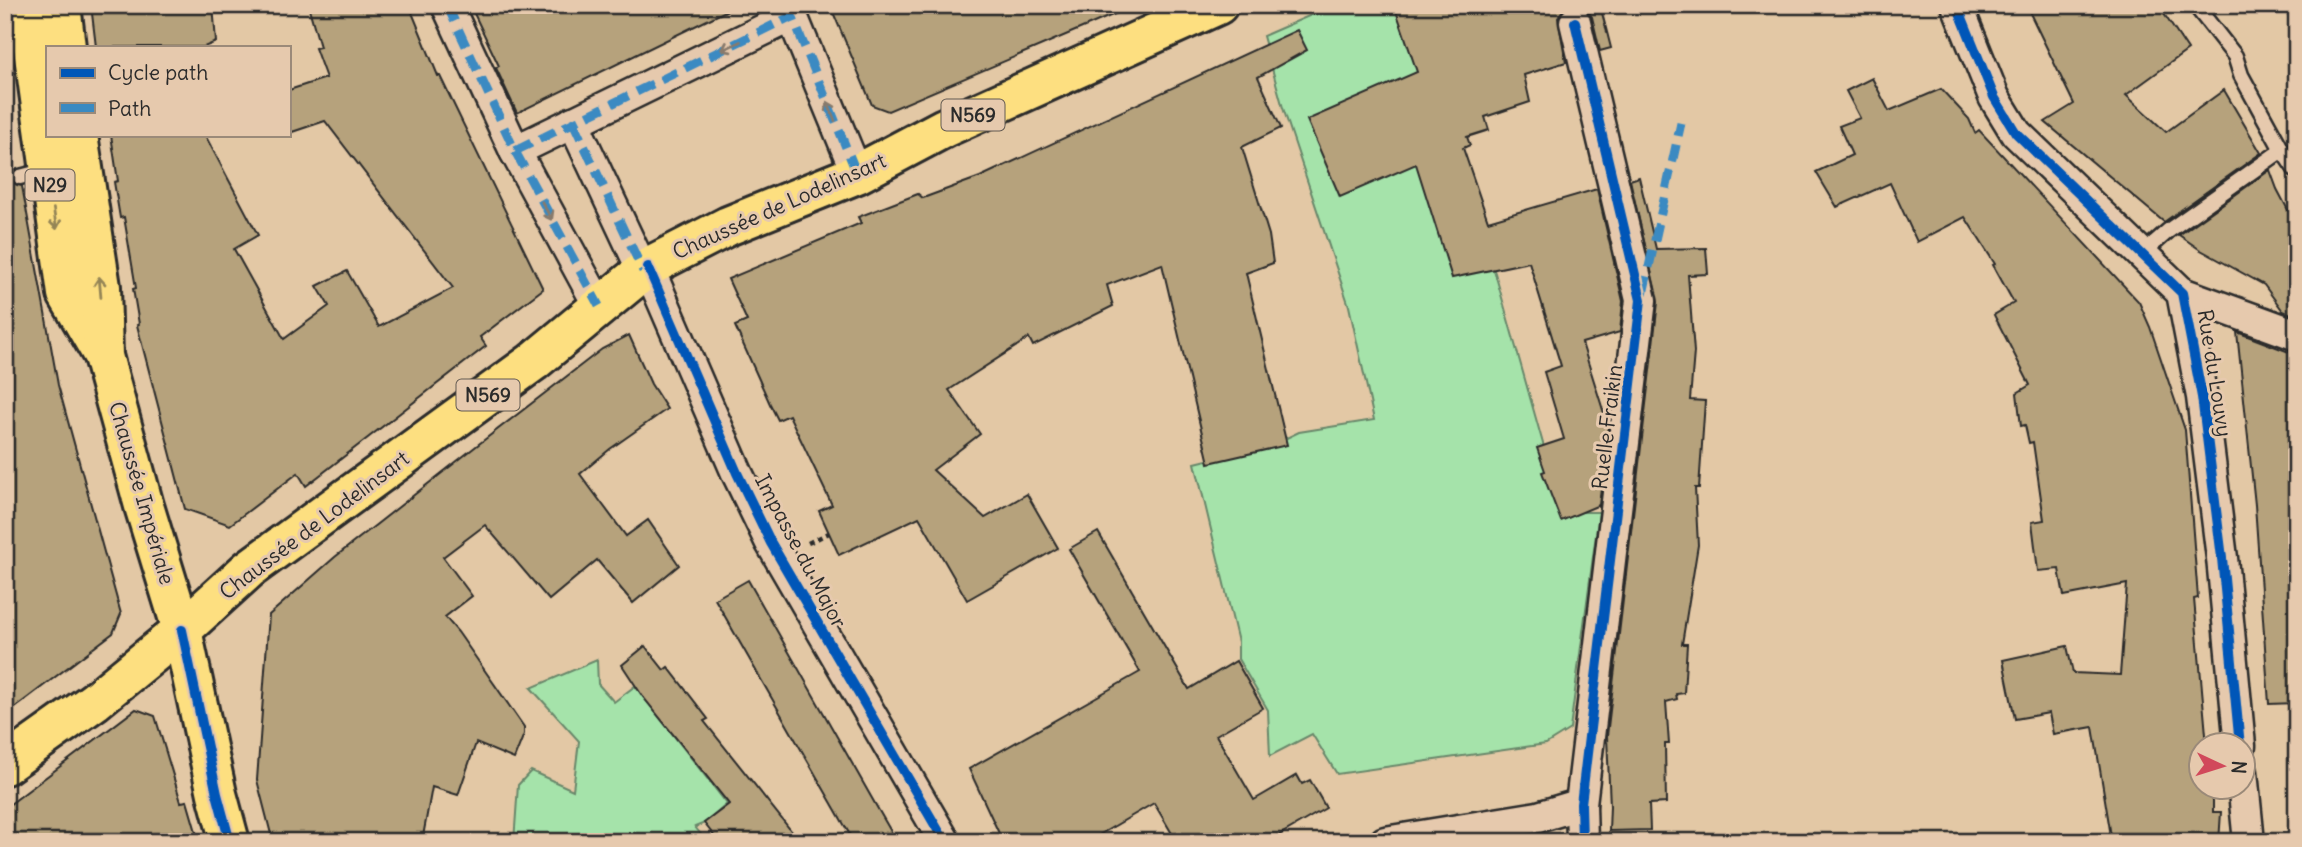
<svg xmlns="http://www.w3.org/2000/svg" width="2302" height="847" font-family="Delius,sans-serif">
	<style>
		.green { fill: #a5e3aa; stroke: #68876a; stroke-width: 2 }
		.building { fill: #b6a27c; stroke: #2b2b2b; stroke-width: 2 }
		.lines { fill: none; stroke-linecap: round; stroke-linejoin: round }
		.lane-casing { stroke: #2b2b2b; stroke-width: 19 }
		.street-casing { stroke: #2b2b2b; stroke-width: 35 }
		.primary-casing { stroke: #2b2b2b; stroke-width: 44 }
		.path { stroke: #2b2b2b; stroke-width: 4.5; stroke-dasharray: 5 5; stroke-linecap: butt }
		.lane { stroke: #e6c9ad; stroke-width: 14 }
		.street { stroke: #e6c9ad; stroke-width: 30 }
		.primary { stroke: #fddf80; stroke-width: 38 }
		.quiet { stroke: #3a8ac2; stroke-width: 9; stroke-dasharray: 18 9; stroke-linecap: butt }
		.cycleway-casing { stroke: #e6c9ad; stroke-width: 15 }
		.cycleway { stroke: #0057b8; stroke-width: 10 }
		.oneway { stroke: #887a6c }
		.oneway2 { stroke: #948556 }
		.labels { text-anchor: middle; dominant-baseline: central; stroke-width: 6; stroke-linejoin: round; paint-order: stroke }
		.shield { fill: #e6c9ad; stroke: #635a52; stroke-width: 2 }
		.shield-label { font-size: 19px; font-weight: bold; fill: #2b2b2b }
		.street-label { font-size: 21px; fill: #2b2b2b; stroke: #e6c9ad }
	</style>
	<rect width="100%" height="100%" fill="#e3c8a5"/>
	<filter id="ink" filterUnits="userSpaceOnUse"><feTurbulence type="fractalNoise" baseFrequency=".0143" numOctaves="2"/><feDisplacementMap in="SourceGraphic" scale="14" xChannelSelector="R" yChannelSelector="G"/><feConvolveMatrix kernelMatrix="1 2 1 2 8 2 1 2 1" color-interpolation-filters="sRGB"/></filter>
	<g filter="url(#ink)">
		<g class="green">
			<polygon points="1334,5 1395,5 1495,273 1549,465 1560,512 1599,512 1570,729 1546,744 1337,774 1312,734 1270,756 1268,710 1238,659 1238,642 1195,463 1276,443 1299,432 1374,420 1349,306 1283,108 1263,36"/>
			<polygon points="597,660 598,684 614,702 635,686 727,804 705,823 695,827 707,842 514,842 518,785 531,771 573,790 579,741 531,688"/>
		</g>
		<g class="building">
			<polygon points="91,5 213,5 216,42 204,47 96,47"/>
			<polygon points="308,5 409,5 438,76 440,76 543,289 480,337 486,346 306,486 298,473 230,525 185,509 137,325 139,324 133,289 136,288 124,217 120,218 114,182 118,181 111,135 205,135 258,235 234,249 284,339 329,306 317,286 347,271 379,327 453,288 325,121 289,133 289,90 326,78 315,48 320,47"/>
			<polygon points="470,5 738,5 517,113 496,68 499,66"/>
			<polygon points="830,5 1136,5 888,111 872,105"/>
			<polygon points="1394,5 1570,5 1563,10 1558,18 1566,62 1524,75 1530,102 1485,117 1489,130 1467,137 1470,145 1463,148 1488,221 1597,189 1623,301 1620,332 1582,343 1608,426 1599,505 1561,521 1542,472 1545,471 1537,448 1564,439 1544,372 1561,366 1529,262 1452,278 1416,164 1340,197 1307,120 1417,72"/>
			<polygon points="1580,5 1600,5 1611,48 1600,51 1592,17 1587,10"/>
			<polygon points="2026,5 2158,5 2188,50 2126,95 2166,132 2224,90 2261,153 2164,222 2045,122 2074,104"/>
			<polygon points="1297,30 1307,50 1258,77 1281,128 1242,147 1269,235 1273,263 1246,273 1287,445 1209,463 1162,264 1107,285 1113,306 1033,346 1029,338 949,390 980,434 933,470 985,518 1027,494 1058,548 967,600 919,517 839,555 819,511 832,505 789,415 778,420 770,404 735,326 747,321 728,279 861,223 858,217 918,194 923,198 980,177"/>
			<polygon points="1872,78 1889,111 1941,89 1969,119 1975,133 1979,130 2139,302 2150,327 2185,430 2198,598 2194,599 2207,746 2201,746 2201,788 2210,788 2213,801 2213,812 2221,812 2219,842 2112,842 2093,727 2053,734 2049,713 2015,719 2003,660 2067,646 2073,673 2120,675 2127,584 2064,596 2059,569 2038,571 2032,522 2044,520 2033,442 2029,443 2025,425 2021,426 2017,393 2030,385 1994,315 2014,303 1993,265 1995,264 1965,217 1917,242 1890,183 1837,207 1816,172 1852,155 1839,126 1860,118 1846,91"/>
			<polygon points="2270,170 2277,189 2297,227 2297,316 2283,311 2264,285 2199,249 2179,235"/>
			<polygon points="5,175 11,175 13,183 22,186 58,385 121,614 113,633 5,715"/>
			<polygon points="1639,177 1656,249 1706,248 1708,274 1688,275 1694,352 1690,400 1705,401 1699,488 1695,488 1698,545 1682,644 1687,644 1684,693 1676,694 1677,699 1666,702 1669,744 1665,744 1666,803 1649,804 1650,830 1609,831 1610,806 1607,736 1658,302 1630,180"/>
			<polygon points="2237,332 2297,355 2297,703 2269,704 2255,505"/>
			<polygon points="629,335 651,384 667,409 610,449 580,474 626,536 648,520 679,565 633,603 597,560 549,600 485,525 443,557 472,596 445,617 458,632 524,727 524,734 514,759 476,743 458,795 432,787 422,842 273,842 257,780 269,615 335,557 475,447 602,349"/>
			<polygon points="1098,532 1189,689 1236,661 1263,708 1216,735 1254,800 1297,775 1302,784 1310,780 1326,808 1267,842 1177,842 1154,803 1087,842 1003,842 969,769 1140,672 1069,549"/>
			<polygon points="748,580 878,809 897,842 854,842 715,599"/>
			<polygon points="645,646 664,670 668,667 708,719 704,721 800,842 719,842 704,823 729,804 643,697 622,665"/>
			<polygon points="136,709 155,716 181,802 187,801 199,842 5,842 5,808"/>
		</g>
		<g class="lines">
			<g class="lane-casing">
				<g id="lane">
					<polyline points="2282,150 2297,172"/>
					<polyline points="20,177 47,170"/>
					<polyline points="2143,253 2168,231 2282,150 2241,75 2235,56 2195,5"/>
				</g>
			</g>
			<g class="street-casing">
				<g id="street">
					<polyline points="447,5 515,151 599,306"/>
					<polyline points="1957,5 1994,97 2016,133 2182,293 2202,397 2222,558 2240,746"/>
					<polyline points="1575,22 1641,300 1581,804 1582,842"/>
					<polyline points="573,122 643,271"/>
					<polyline points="515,151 792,16 857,174"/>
					<polyline points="648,267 737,473 771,543 945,842"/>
					<polyline points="2182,293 2297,335"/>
					<polyline points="2242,772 2249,842"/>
					<polyline points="1385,842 1538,817 1581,804"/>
				</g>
			</g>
			<g class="primary-casing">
				<g id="primary">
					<polyline points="27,5 67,294 102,354"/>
					<polyline points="61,5 66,47"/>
					<polyline points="78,135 101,287 103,356 144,506 182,630 217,794 230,842"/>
					<polyline points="5,765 95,701 182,630 249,569 533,362 648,267 728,226 857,174 944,128 1218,5"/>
				</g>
			</g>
			<polyline class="path" points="808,543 829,533"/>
			<use href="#lane" class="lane"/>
			<use href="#street" class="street"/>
			<use href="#primary" class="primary"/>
			<g class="quiet">
				<polyline points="447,5 515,151 599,306"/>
				<polyline points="573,122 643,271"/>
				<polyline points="515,151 792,16 857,174"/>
				<polyline points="1643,294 1681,123"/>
			</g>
			<g class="cycleway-casing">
				<g id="cycleway">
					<polyline points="1957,5 1994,97 2016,133 2182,293 2202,397 2222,558 2240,746"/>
					<polyline points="1575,22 1641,300 1581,804 1582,842"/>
					<polyline points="648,267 737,473 771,543 945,842"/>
					<polyline points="182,630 217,794 230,842"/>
				</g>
			</g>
			<use href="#cycleway" class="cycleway"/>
		</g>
		<defs><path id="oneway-shaft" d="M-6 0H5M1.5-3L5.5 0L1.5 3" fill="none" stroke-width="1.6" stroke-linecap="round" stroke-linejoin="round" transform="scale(1.75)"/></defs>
		<g class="oneway">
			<use href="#oneway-shaft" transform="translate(731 46) rotate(154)"/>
			<use href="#oneway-shaft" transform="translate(831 111) rotate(-112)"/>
			<use href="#oneway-shaft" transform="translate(547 211) rotate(61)"/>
		</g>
		<g class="oneway2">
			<use href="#oneway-shaft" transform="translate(55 219) rotate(81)"/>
			<use href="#oneway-shaft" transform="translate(100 287) rotate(-95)"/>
		</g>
	</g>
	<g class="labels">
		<g class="shield">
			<rect x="941.5" y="99.5" width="63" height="31" rx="5"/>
			<rect x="25.5" y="169.5" width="49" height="31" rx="5"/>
			<rect x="456.5" y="379.5" width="63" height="31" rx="5"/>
		</g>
		<g class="shield-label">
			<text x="973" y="115">N569</text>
			<text x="50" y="185">N29</text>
			<text x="488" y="395">N569</text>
		</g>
		<g class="street-label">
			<text transform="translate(779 206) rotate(-24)">Chaussée de Lodelinsart</text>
			<text transform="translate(2215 373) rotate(81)">Rue du Louvy</text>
			<text transform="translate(1607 427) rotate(-83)">Ruelle Fraikin</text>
			<text transform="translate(142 493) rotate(74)">Chaussée Impériale</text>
			<text transform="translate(314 525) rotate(-37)">Chaussée de Lodelinsart</text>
			<text transform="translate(801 551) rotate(62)">Impasse du Major</text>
		</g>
	</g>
	<rect width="2302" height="847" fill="none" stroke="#e6c9ad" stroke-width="28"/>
	<rect x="14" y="14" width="2274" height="819" fill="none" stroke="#2b2b2b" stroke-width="2.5" filter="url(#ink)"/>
	<rect x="46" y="46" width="245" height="91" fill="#e6c9ad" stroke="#9b8a79" stroke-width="2"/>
	<rect x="60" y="68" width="35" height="10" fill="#0057b8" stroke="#9b8a79" stroke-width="2"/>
	<text x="108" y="80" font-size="21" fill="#2b2b2b">Cycle path</text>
	<rect x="60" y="103" width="35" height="10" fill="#3a8ac2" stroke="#9b8a79" stroke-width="2"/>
	<text x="108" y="116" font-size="21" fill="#2b2b2b">Path</text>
	<g transform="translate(2222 766) rotate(94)"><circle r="33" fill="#e6c9ad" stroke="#9b8a79" stroke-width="2"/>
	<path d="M0-5L12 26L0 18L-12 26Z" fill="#d1495b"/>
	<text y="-10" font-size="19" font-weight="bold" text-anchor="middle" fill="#2b2b2b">N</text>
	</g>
</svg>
